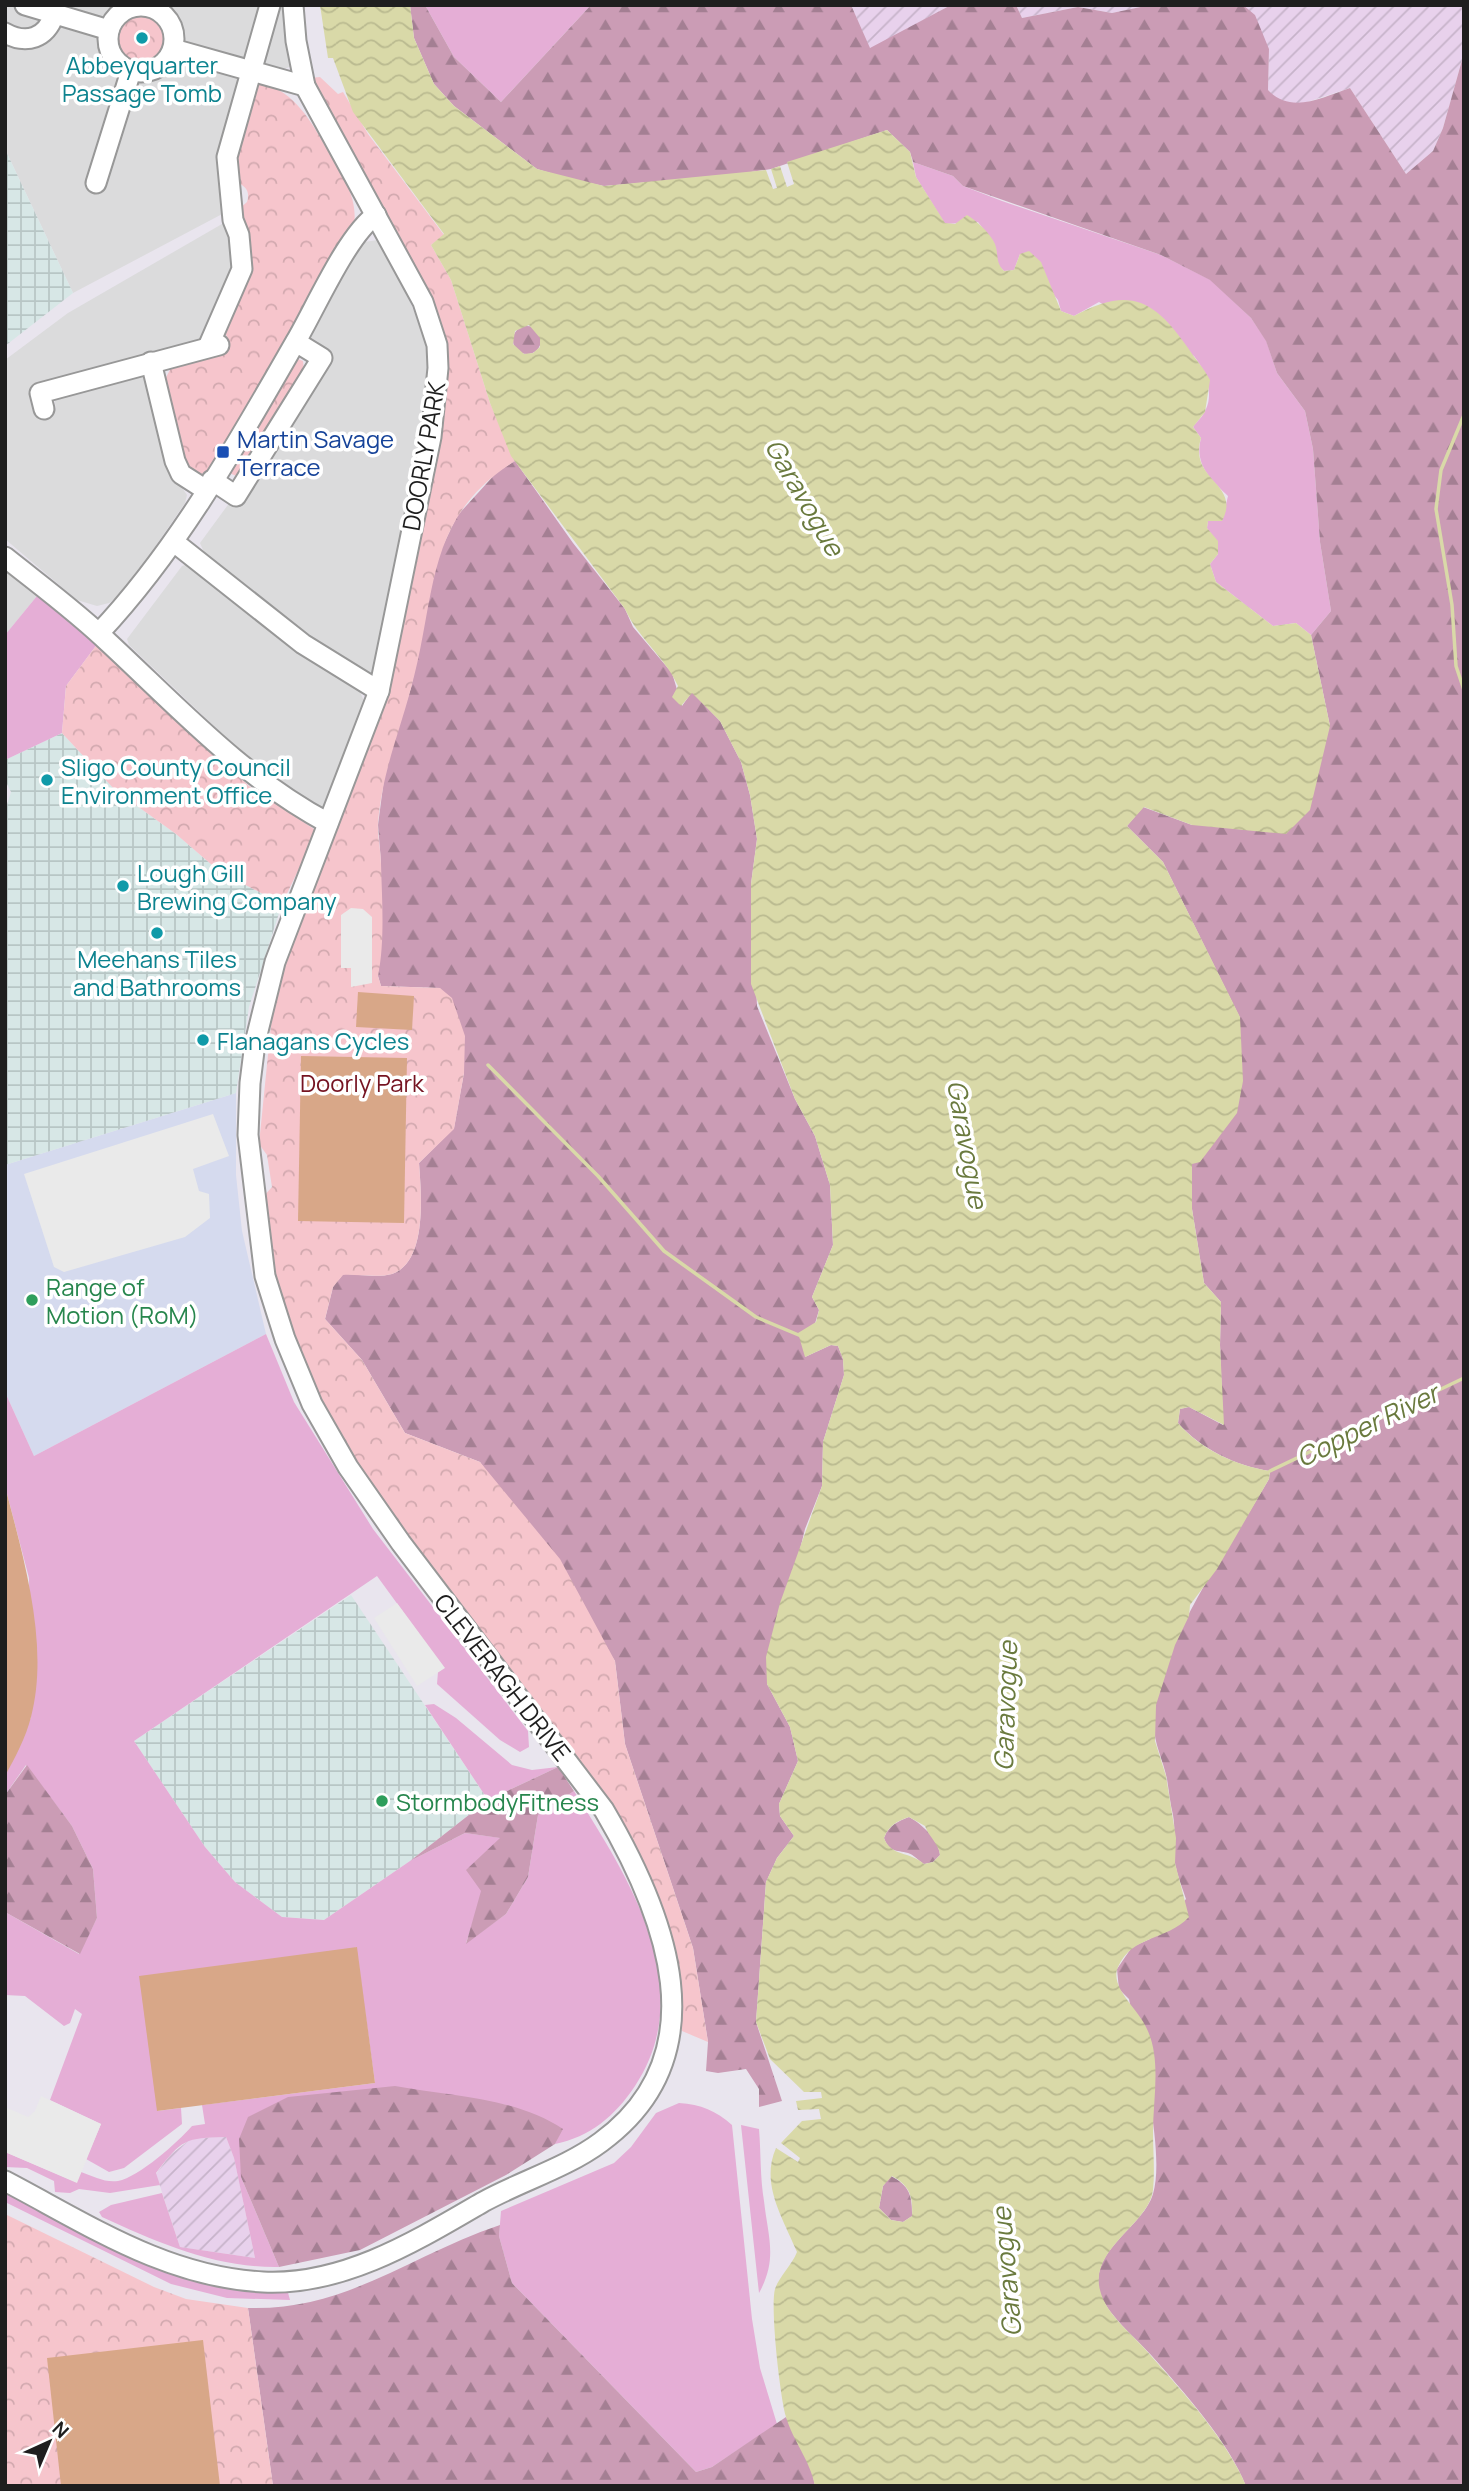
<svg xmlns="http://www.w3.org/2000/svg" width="1469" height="2491" font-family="Manrope,sans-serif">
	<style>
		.residential { fill: #dbdbdc }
		.commercial { fill: #d5daee }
		.industrial { fill: url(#industrial-grid) }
		.farmland { fill: url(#farmland-furrows) }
		.grass { fill: #e5aed6 }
		.forest { fill: url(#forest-firs) }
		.park { fill: url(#park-crowns) }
		.pitch { fill: #d8a788 }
		.parking { fill: #eaeaea }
		.water { fill: url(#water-waves); fill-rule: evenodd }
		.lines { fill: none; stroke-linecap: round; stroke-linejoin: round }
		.stream { stroke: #d9d9a8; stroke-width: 3.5 }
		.minor-casing { stroke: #989898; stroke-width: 23 }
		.minor { stroke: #fff; stroke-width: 19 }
		.culture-dot { fill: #0f9aa8; stroke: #fff; stroke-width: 2.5 }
		.transit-dot { fill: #1a4fb4; stroke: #fff; stroke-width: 2.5 }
		.leisure-dot { fill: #2e9e5b; stroke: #fff; stroke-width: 2.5 }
		.labels { text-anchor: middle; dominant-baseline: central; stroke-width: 7; stroke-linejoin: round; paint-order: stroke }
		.culture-label { font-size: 24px; fill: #0d838f; stroke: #fff; text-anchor: start }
		.transit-label { font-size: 24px; fill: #164399; stroke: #fff; text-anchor: start }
		.street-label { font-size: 24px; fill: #1e1e1e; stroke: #fff }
		.park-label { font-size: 24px; fill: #751321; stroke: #fff }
		.leisure-label { font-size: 24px; fill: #27864d; stroke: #fff; text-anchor: start }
		.water-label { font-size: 26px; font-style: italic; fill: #6a7a3e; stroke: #fff }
	</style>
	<defs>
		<pattern id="industrial-grid" width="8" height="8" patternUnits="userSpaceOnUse" patternTransform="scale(1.75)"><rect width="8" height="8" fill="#d7e7e6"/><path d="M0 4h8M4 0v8" fill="none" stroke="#b8c6c5"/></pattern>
		<pattern id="farmland-furrows" width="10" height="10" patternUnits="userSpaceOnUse" patternTransform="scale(1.75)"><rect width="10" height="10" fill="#e8d1ec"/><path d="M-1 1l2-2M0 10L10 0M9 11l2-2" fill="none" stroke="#c7b3ca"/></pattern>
		<pattern id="forest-firs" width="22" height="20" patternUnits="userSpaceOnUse" patternTransform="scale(1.75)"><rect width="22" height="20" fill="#cb9cb5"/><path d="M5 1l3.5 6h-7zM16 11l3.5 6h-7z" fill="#a47f93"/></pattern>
		<pattern id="park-crowns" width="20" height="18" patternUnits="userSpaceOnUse" patternTransform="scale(1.75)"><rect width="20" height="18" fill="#f6c5cc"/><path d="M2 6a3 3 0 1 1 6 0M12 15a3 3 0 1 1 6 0" fill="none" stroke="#d2a9af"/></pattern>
		<pattern id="water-waves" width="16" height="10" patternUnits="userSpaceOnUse" patternTransform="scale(1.75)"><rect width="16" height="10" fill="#d9d9a8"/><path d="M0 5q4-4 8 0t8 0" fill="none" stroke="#baba90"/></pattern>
	</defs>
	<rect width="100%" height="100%" fill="#e9e5ee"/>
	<g class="residential">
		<polygon points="5,5 282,5 292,66 279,71 240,60 226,212 73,293 5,149"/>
		<polygon points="222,224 227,224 240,262 203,343 30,388 37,411 41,417 47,418 56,409 54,397 143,375 148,378 174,476 187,495 185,503 125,591 109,603 97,606 77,600 5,539 5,360 68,313"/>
		<polygon points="378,240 386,248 425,336 428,377 423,436 376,670 366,675 309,636 232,575 204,552 200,543 230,502 240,504 316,346 318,342 306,335 358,249 364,242"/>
		<polygon points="188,564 308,658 360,692 364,701 322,809 315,807 239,750 129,645 127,639 182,566"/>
		<polygon points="5,568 37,596 5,635"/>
	</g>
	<polygon class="commercial" points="236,1093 236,1175 242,1231 266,1334 34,1456 5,1392 5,1165"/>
	<g class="industrial">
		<polygon points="5,149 73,293 5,346"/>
		<polygon points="62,733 115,790 176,834 219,871 282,904 249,1007 236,1093 5,1165 5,811 11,792 5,780 5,760"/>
		<polygon points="351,1595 488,1800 410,1861 324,1920 282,1917 235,1882 205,1847 134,1741"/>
	</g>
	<g class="farmland">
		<polygon points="851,5 951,5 870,49"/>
		<polygon points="1016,5 1150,5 1112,13 1078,7 1022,18"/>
		<polygon points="1243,5 1464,5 1464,53 1443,128 1433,151 1406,174 1350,88 1301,104 1278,101 1268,90 1269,49"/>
		<polygon points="226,2137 234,2158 255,2258 180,2247 156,2174 170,2155 192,2138"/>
	</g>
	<g class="grass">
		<polygon points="425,5 591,5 501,102 454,57"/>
		<path d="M 913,162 L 953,176 L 963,186 L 1002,201 L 1161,255 L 1211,280 L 1251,318 L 1266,340 L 1277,373 L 1305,411 L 1313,449 L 1320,542 L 1331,611 L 1311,635 L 1296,623 L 1273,626 L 1216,582 L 1210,564 L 1218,554 L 1207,528 L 1208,520 L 1222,521 L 1228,496 C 1210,479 1194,464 1201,438 L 1193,427 C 1197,421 1203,417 1206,409 C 1214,392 1205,370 1194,356 L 1099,302 L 1074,316 L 1061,311 L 1058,300 L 1020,254 L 1014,270 L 1004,271 L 997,264 L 994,243 L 978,222 L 945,224 L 916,177 Z"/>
		<polygon points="37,596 53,604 98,643 66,686 62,733 5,760 5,635"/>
		<path d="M 266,1334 L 294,1402 L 373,1529 L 528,1731 L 529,1747 L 520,1752 L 500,1740 L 437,1684 L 438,1672 L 444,1668 L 377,1576 L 134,1741 L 205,1847 L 235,1882 L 282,1917 L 324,1920 L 410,1861 L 465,1833 L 501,1838 L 466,1943 L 506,1914 L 528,1877 L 538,1815 L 574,1791 C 628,1877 700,1987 635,2086 C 615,2116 590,2137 555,2144 L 562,2129 L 506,2105 L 445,2095 L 241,2177 L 279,2267 C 215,2268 159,2243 102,2217 L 99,2212 L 111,2205 L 162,2193 L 180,2247 L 255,2258 L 234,2158 L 226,2137 C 185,2138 182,2139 156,2173 L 160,2185 L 110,2193 L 79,2189 L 70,2193 L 55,2192 L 54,2181 L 27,2168 L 5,2167 L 5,2152 L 76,2182 L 81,2172 C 93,2176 105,2183 118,2181 C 139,2177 178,2142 192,2126 L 205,2124 L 202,2105 L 375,2083 L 356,1947 L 157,2111 L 181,2108 L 182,2124 L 124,2168 L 109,2172 L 86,2159 L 101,2124 L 50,2100 L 82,2014 L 75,2009 L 70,2023 L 64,2026 L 25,1996 L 5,1995 L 5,1912 L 79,1954 L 97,1918 L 93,1869 L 72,1826 L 26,1765 L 5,1795 L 5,1776 L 31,1717 L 29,1578 L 5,1486 L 5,1392 L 34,1456 Z"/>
		<polygon points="434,1704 456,1718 512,1765 532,1770 558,1767 488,1800 425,1705"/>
		<path d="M 679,2103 C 701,2104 716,2111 732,2125 L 752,2319 L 760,2368 L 777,2424 L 712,2467 L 696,2472 L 512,2283 L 499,2236 L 501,2211 L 614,2163 L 631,2147 L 656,2113 Z"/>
		<path d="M 741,2125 L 759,2129 C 761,2153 760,2178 764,2201 C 768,2237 778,2259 759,2293 Z"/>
		<polygon points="5,2192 169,2273 206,2283 287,2289 290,2300 227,2298 171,2284 5,2202"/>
	</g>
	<g class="forest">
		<path d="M 410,5 L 425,5 L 454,57 L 501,102 L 591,5 L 851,5 L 870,48 L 951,5 L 1016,5 L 1022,18 L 1078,7 L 1112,13 L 1150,5 L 1243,5 L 1255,15 L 1269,49 L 1268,90 C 1291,115 1323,97 1350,88 L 1406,174 L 1433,151 L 1443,128 L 1464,53 L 1464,2486 L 1246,2486 C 1229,2442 1183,2391 1152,2356 C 1137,2339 1104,2312 1099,2290 C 1091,2249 1143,2227 1153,2194 C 1166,2150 1138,2046 1129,1999 L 1119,1989 L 1117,1969 L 1132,1947 L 1150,1939 L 1186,1899 C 1182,1887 1177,1875 1175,1863 C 1173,1847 1176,1832 1173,1815 C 1170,1803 1169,1791 1167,1779 C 1163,1759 1153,1742 1154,1722 C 1157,1644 1230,1547 1269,1479 L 1270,1471 C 1236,1466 1201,1449 1178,1423 L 1180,1409 L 1189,1407 L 1223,1425 L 1220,1345 L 1221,1302 L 1204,1283 L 1192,1209 L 1192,1163 L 1240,1018 L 1163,862 L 1127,826 L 1143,807 L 1192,825 L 1330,726 L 1311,635 L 1331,611 L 1320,542 L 1313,449 L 1305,411 L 1277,373 L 1266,341 L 1251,318 L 1210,280 L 1161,255 L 963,186 L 953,176 L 913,162 L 910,152 L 887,130 L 771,169 L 732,175 L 604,186 L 570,179 L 537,169 L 454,106 L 434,84 L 414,38 Z"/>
		<circle cx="527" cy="340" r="14"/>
		<path d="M 515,461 L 573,543 L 625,609 L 633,627 L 672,673 L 682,706 L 692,692 L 720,721 L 741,762 L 750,795 L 757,839 L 751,884 L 757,1006 L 795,1099 L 815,1136 L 830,1185 L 833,1245 L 812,1297 L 819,1310 L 805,1357 L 831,1345 L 838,1346 L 843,1359 L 844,1375 L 823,1442 L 822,1486 L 805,1529 L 767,1684 L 790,1727 L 798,1761 L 779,1804 L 780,1816 L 794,1836 L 777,1858 L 766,1882 L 756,2022 L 782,2101 L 759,2107 L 759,2089 L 746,2069 L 718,2073 L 706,2071 L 708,2042 L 693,1948 L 625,1744 L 615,1661 L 480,1462 L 405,1433 L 362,1360 L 325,1319 L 333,1287 L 343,1274 C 357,1274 378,1278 392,1274 C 428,1262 421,1192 419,1163 L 454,1128 L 464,1073 L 440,988 L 381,986 L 378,976 L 381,862 L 378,825 L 386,764 L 411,688 L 437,558 L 457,516 L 497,472 Z"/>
		<polygon points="27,1765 72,1826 93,1869 97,1918 80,1954 5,1912 5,1795"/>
		<polygon points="558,1767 574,1791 538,1815 528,1877 506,1914 466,1944 481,1891 466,1870 500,1838 465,1833 410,1861 488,1800"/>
		<path d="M 909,1817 C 922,1824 939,1840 940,1855 L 933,1862 L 924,1864 C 919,1861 913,1854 908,1853 C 896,1850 889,1852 884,1838 C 889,1825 897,1822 909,1817 Z"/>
		<path d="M 395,2086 C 449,2096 516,2097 563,2129 L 555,2144 L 506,2175 L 360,2250 L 279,2267 L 241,2177 L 239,2139 L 248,2117 L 288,2097 Z"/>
		<path d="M 891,2176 C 910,2186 912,2196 912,2216 L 903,2222 L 891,2220 L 879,2208 L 883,2186 Z"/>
		<path d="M 500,2225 L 499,2236 L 512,2283 L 696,2472 L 712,2467 L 786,2417 L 811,2465 L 815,2486 L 273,2486 L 248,2308 C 346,2311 410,2255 500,2225 Z"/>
	</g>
	<g class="park">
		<circle cx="141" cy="39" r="27"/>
		<path d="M 320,77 L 338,94 L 343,92 L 368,134 L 444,235 L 431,245 L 451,280 L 490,403 L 515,461 C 423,518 437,597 411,688 C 398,737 383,770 378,822 C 377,836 381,850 381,864 C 382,900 385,941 378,976 L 381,986 L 440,988 L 452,998 L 465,1036 L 464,1073 L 454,1129 L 419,1163 C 421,1192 428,1262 392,1274 C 378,1278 357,1274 343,1275 L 333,1287 L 325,1319 L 362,1360 L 405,1433 L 480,1462 L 560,1559 L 615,1661 L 625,1744 L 693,1948 L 708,2042 L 682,2031 L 681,1979 L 673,1942 L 627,1831 L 601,1788 L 522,1690 L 378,1496 L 336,1429 L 312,1383 L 286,1312 L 276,1278 L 263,1197 L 272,1187 L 267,1155 L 259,1144 L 271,1025 L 283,971 L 361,755 L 445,364 L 310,78 Z"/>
		<path d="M 261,82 C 296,93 311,121 328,151 C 344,179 360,199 353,232 L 211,470 L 197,476 L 186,471 L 163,383 L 172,366 L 228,347 L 227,336 L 219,329 L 246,275 L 238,222 L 243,215 L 239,209 L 247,202 C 250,193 247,186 237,183 L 237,155 L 251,83 Z"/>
		<polygon points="295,358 303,361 304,370 239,477 229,473"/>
		<polygon points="98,643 111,660 249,786 317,831 282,904 219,871 176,834 115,790 62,733 66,686"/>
		<polygon points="5,2214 154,2287 186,2299 248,2308 273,2486 5,2486"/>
	</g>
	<g class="pitch">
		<polygon points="358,992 414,996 412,1030 356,1027"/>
		<polygon points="301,1056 407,1058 404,1223 298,1221"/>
		<path d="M 5,1486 C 23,1557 50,1644 31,1717 C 26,1737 15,1758 5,1776 Z"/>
		<polygon points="357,1947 375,2083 157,2111 139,1976"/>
		<polygon points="203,2340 220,2486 61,2486 47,2358"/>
	</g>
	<g class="parking">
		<polygon points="351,908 363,909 372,917 372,983 351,987 351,968 341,968 341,915"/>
		<polygon points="213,1114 229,1156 193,1169 199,1191 209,1194 210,1218 185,1237 64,1272 54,1267 24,1174"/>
		<polygon points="397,1603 445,1668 417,1686 374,1618"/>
		<polygon points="41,2096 101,2124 77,2183 5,2152 5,2107 28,2117 35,2111"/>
	</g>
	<path class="water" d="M 320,5 L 410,5 L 414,38 L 434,84 L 454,106 L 537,169 L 604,186 L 766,170 L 773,189 L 777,188 L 771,169 L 780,166 L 787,187 L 794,184 L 787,162 L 887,130 L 910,152 L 916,177 L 945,223 L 955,224 L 967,215 C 977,221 990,233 995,244 C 999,255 995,262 1004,271 L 1014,270 L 1020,254 L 1029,251 L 1041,262 L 1061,311 L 1074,316 C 1129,286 1154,299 1188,348 C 1195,359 1204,368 1210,380 L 1205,412 L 1193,427 L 1201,438 C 1188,481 1242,483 1222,521 L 1208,521 L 1207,528 L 1218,541 L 1218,554 L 1210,564 L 1216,582 L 1273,626 L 1296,623 L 1311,635 L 1330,726 L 1310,810 L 1286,834 L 1192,825 L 1144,807 L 1127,826 L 1163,862 L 1240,1017 L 1243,1081 L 1237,1113 L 1200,1162 L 1192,1164 L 1192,1209 L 1204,1283 L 1221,1302 L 1220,1345 L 1224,1425 L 1189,1407 L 1180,1409 L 1178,1423 C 1201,1450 1237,1466 1270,1471 L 1269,1479 L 1217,1569 L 1190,1605 L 1189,1616 L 1175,1645 L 1156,1705 L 1155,1741 L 1166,1776 L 1176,1838 L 1175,1863 L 1189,1917 C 1166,1941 1132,1935 1118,1967 C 1109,1987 1138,2009 1146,2027 C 1162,2058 1153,2098 1153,2132 C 1153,2151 1155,2170 1153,2190 C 1150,2223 1089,2249 1100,2290 C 1106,2316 1136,2337 1152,2357 C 1183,2392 1229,2443 1246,2486 L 815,2486 C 810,2460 793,2441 786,2417 C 780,2397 770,2307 775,2289 C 779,2277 792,2265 797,2252 C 783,2218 760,2184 776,2148 L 798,2162 L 800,2158 L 781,2143 L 802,2121 L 821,2119 L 819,2109 L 798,2110 L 796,2101 L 822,2098 L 821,2092 L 804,2092 L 770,2059 L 756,2022 L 766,1882 L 777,1858 L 794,1836 L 780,1816 L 779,1804 L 798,1761 L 790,1727 L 767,1684 L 766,1657 L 780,1603 L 822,1486 L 823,1442 L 844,1375 L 843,1359 L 838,1346 L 831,1345 L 805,1357 L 798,1333 L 816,1322 L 819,1310 L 812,1297 L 833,1245 L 830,1185 L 815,1136 L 795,1099 L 751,984 L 751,884 L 757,839 L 750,795 L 741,762 L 720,721 L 692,693 L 681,706 L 672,697 L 678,686 C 665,657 638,638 625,609 L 511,456 L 490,403 L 451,280 L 431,245 L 444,234 L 353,112 L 333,58 L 328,58 ZM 529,325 L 540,338 L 540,347 L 533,353 L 524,354 L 513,344 L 515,331 ZM 909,1817 L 925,1826 C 929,1837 939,1844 940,1855 L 933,1862 L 924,1864 C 910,1851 891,1857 884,1838 C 889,1825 897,1821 909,1817 ZM 892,2176 C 910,2186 913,2196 912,2216 L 903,2222 L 891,2220 L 879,2208 L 883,2186 Z"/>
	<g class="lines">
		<g class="stream">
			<polyline points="1464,415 1441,470 1436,509 1452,605 1456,666 1464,690"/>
			<polyline points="488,1065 598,1176 664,1251 756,1317 801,1336"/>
			<polyline points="1270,1471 1464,1378"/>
		</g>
		<g class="minor-casing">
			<g id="minor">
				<polyline points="25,5 109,30"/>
				<circle cx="141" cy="39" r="33"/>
				<path d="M 5,33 C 27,45 46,38 54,15"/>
				<polyline points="173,49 305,86"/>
				<polyline points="96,183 131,71"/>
				<polyline points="208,347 242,269 239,235 233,220 227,157 270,5"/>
				<polyline points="151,362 175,461 181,474 206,490"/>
				<polyline points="44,409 40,393 219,345"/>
				<polyline points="212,480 236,496 322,358 296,342"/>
				<polyline points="174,542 303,644 379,691"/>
				<path d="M 5,557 C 40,585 77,612 109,643 C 179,708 242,777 328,823"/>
				<path d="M 99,633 C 179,548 238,442 296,341 C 315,309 347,235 376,215"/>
				<path d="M 5,2181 C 89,2225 166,2277 263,2282 C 343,2286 416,2241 483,2202 C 521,2181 566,2168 601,2142 C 721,2054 665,1914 604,1810 L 401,1543 L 348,1467 L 312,1404 L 285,1339 L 265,1276 L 248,1135 L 250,1083 L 255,1043 L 275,962 L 379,691 L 431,437 L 438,368 L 437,345 L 423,302 L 305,86 L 296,41 L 293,5"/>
			</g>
		</g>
		<use href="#minor" class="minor"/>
	</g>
	<g class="culture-dot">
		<circle cx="142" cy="38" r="7"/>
		<circle cx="47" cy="780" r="7"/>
		<circle cx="123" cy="886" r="7"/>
		<circle cx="157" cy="933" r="7"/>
		<circle cx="203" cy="1040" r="7"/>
	</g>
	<rect class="transit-dot" x="216" y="445" width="14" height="14" rx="3.5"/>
	<g class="leisure-dot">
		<circle cx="32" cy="1300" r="7"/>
		<circle cx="382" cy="1801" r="7"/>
	</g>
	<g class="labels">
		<g class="culture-label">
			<text x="142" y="64" text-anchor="middle">Abbeyquarter<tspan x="142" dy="28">Passage Tomb</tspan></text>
			<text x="61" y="766">Sligo County Council<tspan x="61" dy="28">Environment Office</tspan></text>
			<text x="137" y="872">Lough Gill<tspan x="137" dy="28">Brewing Company</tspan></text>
			<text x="157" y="958" text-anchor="middle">Meehans Tiles<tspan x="157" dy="28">and Bathrooms</tspan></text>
			<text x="217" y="1040">Flanagans Cycles</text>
		</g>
		<g class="transit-label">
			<text x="237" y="438">Martin Savage<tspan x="237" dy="28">Terrace</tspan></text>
		</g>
		<g class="street-label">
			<text transform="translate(423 456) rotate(-80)">DOORLY PARK</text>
			<text transform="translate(503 1677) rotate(52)">CLEVERAGH DRIVE</text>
		</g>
		<g class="park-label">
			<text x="362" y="1082">Doorly Park</text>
		</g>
		<g class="leisure-label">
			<text x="46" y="1286">Range of<tspan x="46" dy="28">Motion (RoM)</tspan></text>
			<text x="396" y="1801">StormbodyFitness</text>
		</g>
		<g class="water-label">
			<text transform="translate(805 497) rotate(60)">Garavogue</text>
			<text transform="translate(968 1144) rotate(80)">Garavogue</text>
			<text transform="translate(1367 1425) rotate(-26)">Copper River</text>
			<text transform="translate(1005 1706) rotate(-88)">Garavogue</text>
			<text transform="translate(1006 2272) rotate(-95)">Garavogue</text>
		</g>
	</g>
	<rect width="1469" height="2491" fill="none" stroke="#1e1e1e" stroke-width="14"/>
	<g transform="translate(49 2442) rotate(44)" stroke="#ffffff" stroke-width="5" paint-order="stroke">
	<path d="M0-5L12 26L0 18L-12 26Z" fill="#1e1e1e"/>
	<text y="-10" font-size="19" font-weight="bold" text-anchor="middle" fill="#1e1e1e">N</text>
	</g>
</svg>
